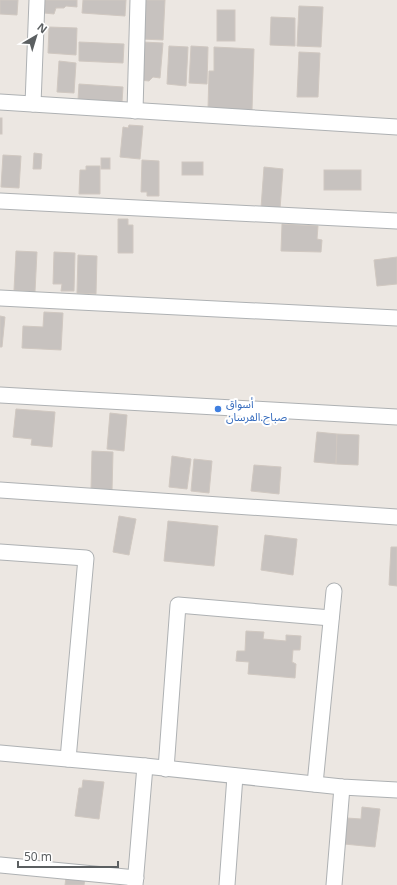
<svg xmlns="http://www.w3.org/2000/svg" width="397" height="885" font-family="'Noto Sans','Noto Sans Arabic',sans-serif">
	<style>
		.building { fill: #c7c2bf; stroke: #d0c8c1 }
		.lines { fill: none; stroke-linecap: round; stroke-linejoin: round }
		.street-casing { stroke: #aeb1b3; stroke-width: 17 }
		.street { stroke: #fff; stroke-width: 15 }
		.shop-dot { fill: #3f7fe0; stroke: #fff; stroke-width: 1.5 }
		.labels { text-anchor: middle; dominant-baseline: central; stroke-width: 4; stroke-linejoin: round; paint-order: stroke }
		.shop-label { font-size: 11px; fill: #366cbe; stroke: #fff; text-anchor: start }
	</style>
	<rect width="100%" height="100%" fill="#ece7e2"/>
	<g class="building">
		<polygon points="0,0 18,0 17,15 0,14"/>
		<polygon points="45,0 77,0 77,7 66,6 64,8 56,8 54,14 44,13"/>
		<polygon points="83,0 126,0 125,16 82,13"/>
		<polygon points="145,0 165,0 163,40 142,39"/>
		<polygon points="299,6 323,7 321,47 297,46"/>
		<rect x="217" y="10" width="18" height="31"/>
		<polygon points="271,17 295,18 295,46 270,45"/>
		<polygon points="49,27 77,28 76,55 48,53"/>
		<polygon points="79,42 124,44 123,63 79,61"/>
		<polygon points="142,42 163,43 160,78 153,77 149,81 139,80"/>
		<polygon points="169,46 188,47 186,86 167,84"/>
		<polygon points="191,46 208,47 207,84 189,83"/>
		<polygon points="214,47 254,49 252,110 208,109 209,71 214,71"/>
		<polygon points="299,52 320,53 318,97 297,97"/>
		<polygon points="59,61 76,63 74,93 57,92"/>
		<polygon points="79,84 123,87 122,102 78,100"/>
		<rect x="0" y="118" width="2" height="16"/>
		<polygon points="129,125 143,126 140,159 120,157 123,127 128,128"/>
		<polygon points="34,153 42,154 41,169 33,169"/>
		<polygon points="3,155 21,156 19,188 1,187"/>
		<rect x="101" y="158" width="9" height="11"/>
		<polygon points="142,160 159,161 159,196 147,196 147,192 141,192"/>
		<rect x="182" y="162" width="21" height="13"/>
		<polygon points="86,166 100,166 100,194 79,194 80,170 86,170"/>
		<polygon points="264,167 283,169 280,209 261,208"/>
		<rect x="324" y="170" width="37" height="20"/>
		<polygon points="118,219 128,219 128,225 133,225 133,253 118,253"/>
		<polygon points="282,224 318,226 317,239 322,240 321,252 281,251"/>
		<polygon points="16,251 37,252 35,292 14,290"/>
		<polygon points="54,252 75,253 74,291 61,291 62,284 53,284"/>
		<polygon points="78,255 97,256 96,294 77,293"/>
		<polygon points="397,257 397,284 377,286 374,260"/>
		<polygon points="44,312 63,313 61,350 22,348 23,326 43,327"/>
		<polygon points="0,316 5,317 2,347 0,347"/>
		<polygon points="16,409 55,412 52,447 31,445 32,439 13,437"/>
		<polygon points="110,413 127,415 124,451 107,449"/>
		<polygon points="317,432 337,434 336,464 314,462"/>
		<polygon points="337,434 359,435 358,465 336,464"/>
		<polygon points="92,451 113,452 112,491 91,490"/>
		<polygon points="172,456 191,459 187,489 169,487"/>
		<polygon points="194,459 212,461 209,493 191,491"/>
		<polygon points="254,465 281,467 279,494 251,491"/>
		<polygon points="119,516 136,519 129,555 113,552"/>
		<polygon points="168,521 218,526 214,566 164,561"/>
		<polygon points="265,535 297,539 293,575 261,570"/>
		<polygon points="391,547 397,547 397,586 389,585"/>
		<polygon points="246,631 264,632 263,639 286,641 286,635 301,636 300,650 293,650 292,662 296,664 295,678 248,674 249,662 236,661 237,651 245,651"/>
		<polygon points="83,780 104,782 99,819 75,816 79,788 82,788"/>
		<polygon points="362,807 380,809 375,847 344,844 347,818 361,819"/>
		<polygon points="66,877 85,880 84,885 65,885"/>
	</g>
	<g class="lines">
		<g class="street-casing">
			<g id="street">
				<polyline points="0,102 397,127"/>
				<polyline points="33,104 37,0"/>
				<polyline points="135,111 138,0"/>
				<polyline points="0,201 397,221"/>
				<polyline points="0,298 397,318"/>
				<polyline points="0,395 397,417"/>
				<polyline points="0,490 397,517"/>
				<polyline points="0,552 86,558 68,759"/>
				<polyline points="0,753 145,766 342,787 397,790"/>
				<polyline points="166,769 178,605 331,618"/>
				<polyline points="315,784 334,591"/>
				<polyline points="0,865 136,878"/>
				<polyline points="135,885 145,766"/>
				<polyline points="227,885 235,776"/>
				<polyline points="334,885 342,787"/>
			</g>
		</g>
		<use href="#street" class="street"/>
	</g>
	<circle class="shop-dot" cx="218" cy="409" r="4"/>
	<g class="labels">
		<g class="shop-label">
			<text x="226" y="403">أسواق<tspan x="226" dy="13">صباح.الفرسان</tspan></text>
		</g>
	</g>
	<g transform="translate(36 36) rotate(38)" stroke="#ffffff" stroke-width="3" paint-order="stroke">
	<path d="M0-3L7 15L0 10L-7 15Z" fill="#5b5f61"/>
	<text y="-6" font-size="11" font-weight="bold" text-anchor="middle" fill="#5b5f61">N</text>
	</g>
	<path d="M18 861v6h100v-6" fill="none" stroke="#5b5f61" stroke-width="2"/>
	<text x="24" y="861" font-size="12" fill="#5b5f61" stroke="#ffffff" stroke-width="3" paint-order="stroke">50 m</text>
</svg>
